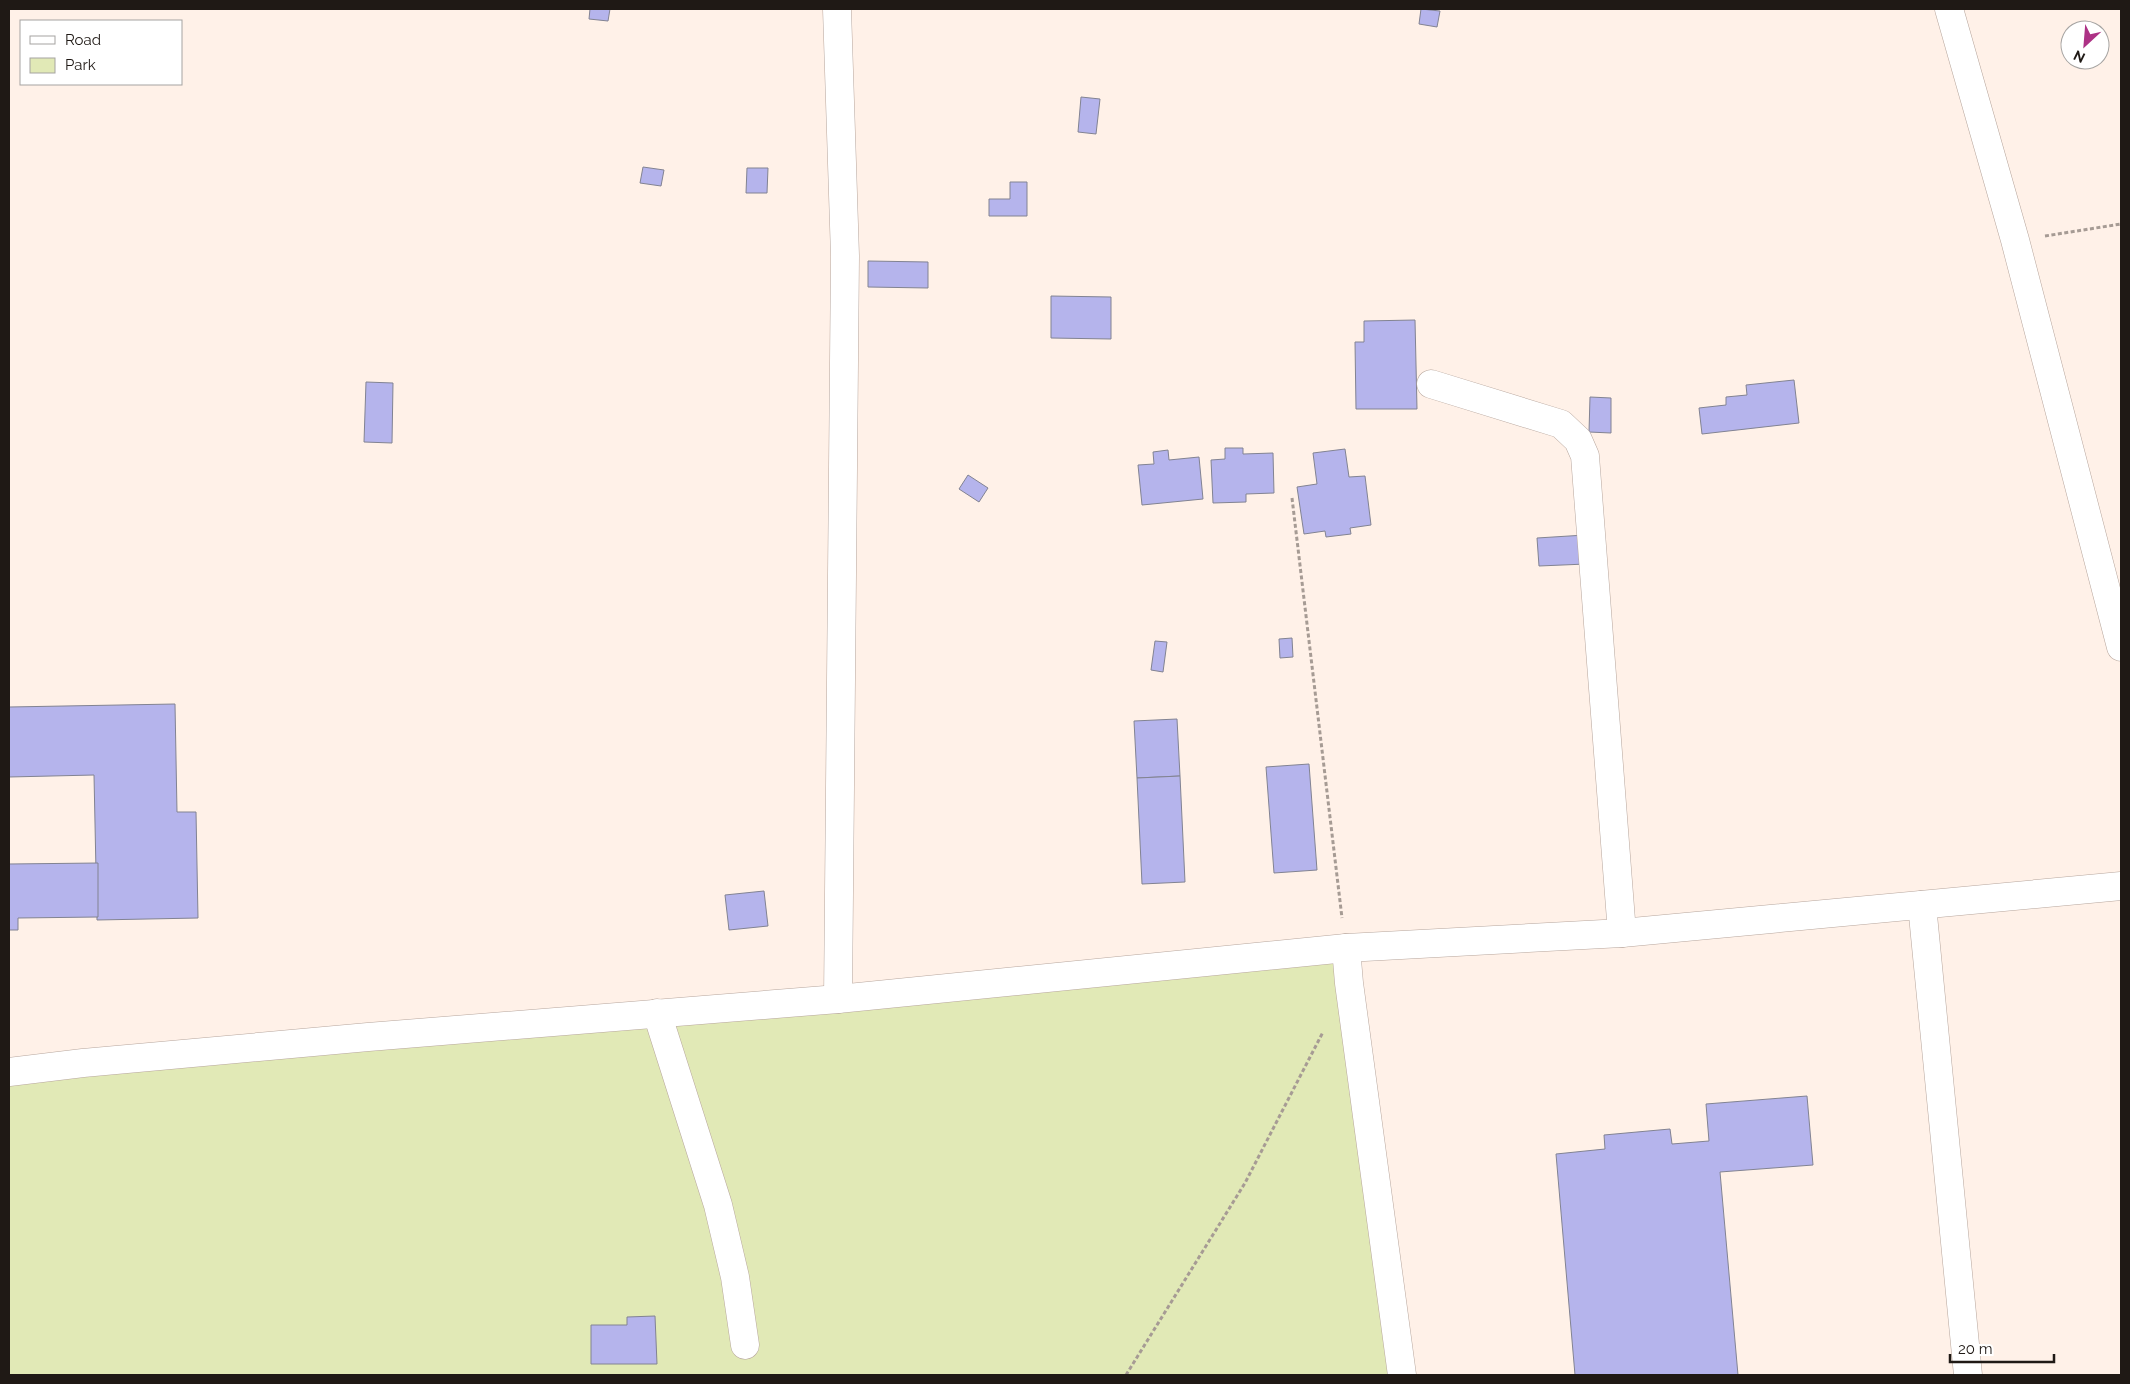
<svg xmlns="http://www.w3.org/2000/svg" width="2130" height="1384" font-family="Raleway,sans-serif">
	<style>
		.green { fill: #e1e9b6 }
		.building { fill: #b5b4ec; stroke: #828392 }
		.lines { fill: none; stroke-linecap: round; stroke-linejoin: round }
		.minor-casing { stroke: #b7a69d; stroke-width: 29 }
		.major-casing { stroke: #b7a69d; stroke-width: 29 }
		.path { stroke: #a69b94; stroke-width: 3; stroke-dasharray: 4 2.5; stroke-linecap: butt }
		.minor { stroke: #fff; stroke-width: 28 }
		.major { stroke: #fff; stroke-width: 28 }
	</style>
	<rect width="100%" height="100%" fill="#fff1e8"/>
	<polygon class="green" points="1351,958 1404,1375 9,1375 9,1072"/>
	<g class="building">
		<polygon points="590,9 610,9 608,21 589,19"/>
		<polygon points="1421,9 1440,11 1437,27 1419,24"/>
		<polygon points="1081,97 1100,99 1096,134 1078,132"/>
		<polygon points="643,167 664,170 661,186 640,183"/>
		<polygon points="747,168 768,168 767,193 746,193"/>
		<polygon points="1010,182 1027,182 1027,216 989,216 989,199 1010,199"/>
		<polygon points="868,261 928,262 928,288 868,287"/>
		<polygon points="1051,296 1111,297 1111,339 1051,338"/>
		<polygon points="1415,320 1417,409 1356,409 1355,342 1364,342 1364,321"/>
		<polygon points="1794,380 1799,423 1702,434 1699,408 1726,405 1726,397 1747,395 1746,385"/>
		<polygon points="366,382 393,383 392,443 364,442"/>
		<polygon points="1590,397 1611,398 1611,433 1589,432"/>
		<polygon points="1225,448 1243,448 1243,454 1273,453 1274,493 1246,494 1246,502 1213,503 1211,460 1225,459"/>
		<polygon points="1345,449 1349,477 1365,476 1371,525 1350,528 1351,534 1326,537 1325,531 1304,534 1297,487 1317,484 1313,453"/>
		<polygon points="1168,450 1169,460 1199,457 1203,499 1142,505 1138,465 1154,464 1153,452"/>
		<polygon points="968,475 988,488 979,502 959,489"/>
		<polygon points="1585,535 1586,564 1539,566 1537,538"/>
		<polygon points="1292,638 1293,657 1280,658 1279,639"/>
		<polygon points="1155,641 1167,642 1163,672 1151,670"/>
		<polygon points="175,704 177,812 196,812 198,918 97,920 94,775 9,777 9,707"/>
		<polygon points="1177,719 1180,776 1137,778 1134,721"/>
		<polygon points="1309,764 1317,870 1274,873 1266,767"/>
		<polygon points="1180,776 1185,882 1142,884 1137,778"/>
		<polygon points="98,863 98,917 18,918 18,930 9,930 9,864"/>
		<polygon points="764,891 768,926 729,930 725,895"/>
		<polygon points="1807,1096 1813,1165 1720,1172 1738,1375 1575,1375 1556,1154 1605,1149 1604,1135 1670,1129 1672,1144 1709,1141 1706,1104"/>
		<polygon points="655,1316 657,1364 591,1364 591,1325 627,1325 627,1317"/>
	</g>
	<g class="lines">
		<g class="minor-casing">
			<g id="minor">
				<polyline points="837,9 845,256 838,999"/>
				<polyline points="1949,9 2015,240 2121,647"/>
				<polyline points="1431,384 1561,424 1578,440 1585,456 1622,933"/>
				<polyline points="1922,905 1968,1375"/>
				<polyline points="1346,948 1349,983 1402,1375"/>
				<polyline points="657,1013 718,1205 735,1277 745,1345"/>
			</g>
		</g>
		<g class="major-casing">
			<polyline id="major" points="9,1072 83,1063 368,1037 838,999 1346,948 1622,933 2121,886"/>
		</g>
		<g class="path">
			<polyline points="2045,236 2121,224"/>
			<polyline points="1292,498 1342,918"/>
			<polyline points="1126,1375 1245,1183 1323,1032"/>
		</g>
		<use href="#minor" class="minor"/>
		<use href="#major" class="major"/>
	</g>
	<rect width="2130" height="1384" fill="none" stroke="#1f1915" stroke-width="20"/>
	<rect x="20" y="20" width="162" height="65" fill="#ffffff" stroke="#a5a3a1"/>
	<rect x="30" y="36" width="25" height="8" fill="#ffffff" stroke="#a5a3a1"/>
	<text x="65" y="45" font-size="15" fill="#1f1915">Road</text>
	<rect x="30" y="58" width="25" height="15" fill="#e1e9b6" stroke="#a5a3a1"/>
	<text x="65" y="70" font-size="15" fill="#1f1915">Park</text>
	<g transform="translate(2085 45) rotate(206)"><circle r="24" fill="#ffffff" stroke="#a5a3a1"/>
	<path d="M0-4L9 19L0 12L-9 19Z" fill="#ad3285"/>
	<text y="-8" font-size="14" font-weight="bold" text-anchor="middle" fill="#1f1915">N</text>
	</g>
	<path d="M1950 1354v8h104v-8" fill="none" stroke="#1f1915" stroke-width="2.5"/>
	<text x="1958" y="1354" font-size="15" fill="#1f1915" stroke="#ffffff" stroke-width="4" paint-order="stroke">20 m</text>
</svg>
